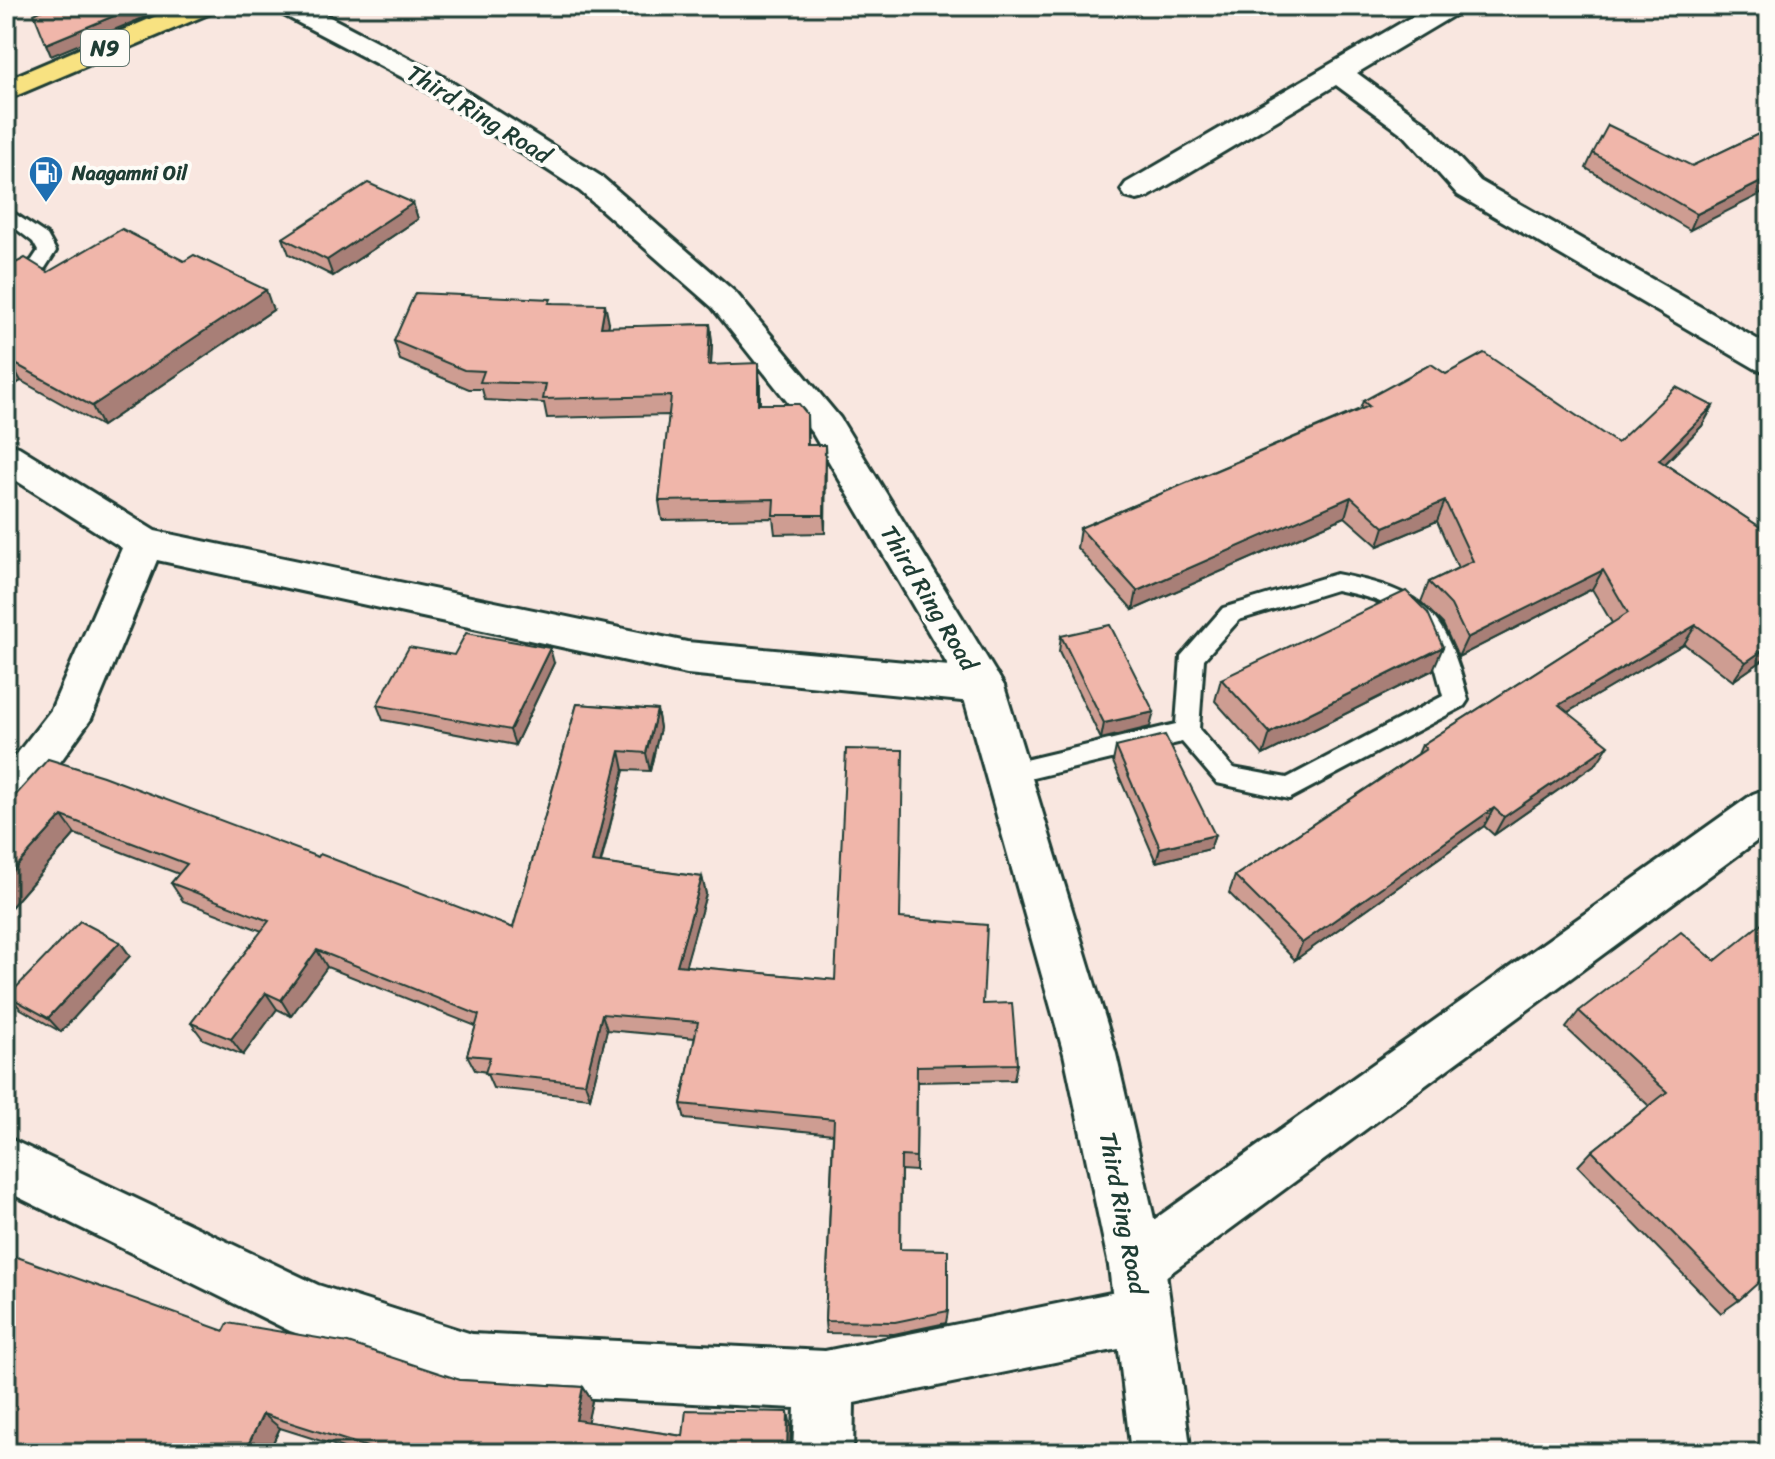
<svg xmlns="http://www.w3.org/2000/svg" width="1775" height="1459" font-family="Sriracha,sans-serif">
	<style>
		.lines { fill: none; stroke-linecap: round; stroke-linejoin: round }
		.service-casing { stroke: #1f3d34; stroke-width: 6 }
		.minor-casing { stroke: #1f3d34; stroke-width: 6 }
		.tertiary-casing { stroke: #1f3d34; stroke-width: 6 }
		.trunk-casing { stroke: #1f3d34; stroke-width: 6 }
		.service { fill: #fdfcf7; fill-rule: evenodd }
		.minor { fill: #fdfcf7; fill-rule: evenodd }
		.tertiary { fill: #fdfcf7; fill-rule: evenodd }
		.trunk { fill: #f8e281; fill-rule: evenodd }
		.wall { fill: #ce9d92; stroke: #1f3d34; stroke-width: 2 }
		.shaded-wall { fill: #a87f77; stroke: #1f3d34; stroke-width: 2 }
		.building { fill: #f0b6aa; stroke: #1f3d34; stroke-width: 2 }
		.labels { text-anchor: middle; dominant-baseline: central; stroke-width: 8; stroke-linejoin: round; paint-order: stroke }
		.far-poi-label { font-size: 20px; font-weight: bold; fill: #1f3d34; stroke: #fdfcf7; text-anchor: start }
		.shield { fill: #fdfcf7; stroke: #62766e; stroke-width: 2 }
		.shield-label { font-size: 22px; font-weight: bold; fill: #1f3d34 }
		.street-label { font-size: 24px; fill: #1f3d34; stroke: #fdfcf7 }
	</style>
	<rect width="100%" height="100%" fill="#f9e7e0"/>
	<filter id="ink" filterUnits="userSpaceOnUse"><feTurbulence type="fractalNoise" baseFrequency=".0125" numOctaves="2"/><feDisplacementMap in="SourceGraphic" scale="16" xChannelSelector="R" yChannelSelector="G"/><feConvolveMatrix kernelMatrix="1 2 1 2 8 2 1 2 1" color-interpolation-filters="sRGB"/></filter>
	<g filter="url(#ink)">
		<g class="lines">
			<g class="service-casing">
				<g id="service">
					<polygon points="6,208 47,235 56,251 45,268 6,291 6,277 32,260 38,251 33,242 6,221"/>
					<path d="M 1336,574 C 1426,591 1446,612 1468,700 L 1464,706 L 1289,799 L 1217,783 L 1182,742 L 1008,784 L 999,781 L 996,774 L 999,767 L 1008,764 L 1176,724 L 1181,656 L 1223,608 ZM 1336,590 C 1411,605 1426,623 1443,696 L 1287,778 L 1233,768 L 1199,729 L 1204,659 L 1239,620 Z"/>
				</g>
			</g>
			<g class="minor-casing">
				<g id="minor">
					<polygon points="1430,6 1460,8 1456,14 1357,73 1427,124 1480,181 1769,346 1769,372 1756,369 1458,195 1405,136 1336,85 1148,197 1137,200 1126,197 1121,190 1126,183"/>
					<polygon points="6,443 19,447 155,531 687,642 982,669 997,674 1004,686 997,698 982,703 687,674 157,560 91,719 22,815 6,821 6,768 51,710 122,548 6,474"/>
					<polygon points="1769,788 1769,832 1149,1289 1163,1295 1172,1315 1163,1335 1143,1344 854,1403 853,1453 793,1453 795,1408 472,1392 290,1331 6,1191 6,1137 318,1285 472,1334 825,1351 1126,1290 1117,1286 1109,1266 1117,1246 1753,794"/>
				</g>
			</g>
			<g class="tertiary-casing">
				<polygon id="tertiary" points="274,6 309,6 437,73 602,177 736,293 840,418 1004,686 1116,1054 1165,1266 1191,1453 1131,1453 1109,1266 1064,1054 961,688 813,434 712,307 580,191 417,85 278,12"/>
			</g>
			<g class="trunk-casing">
				<polygon id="trunk" points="180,6 217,6 213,12 6,100 6,80"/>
			</g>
			<use href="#service" class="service"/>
			<use href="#minor" class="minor"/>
			<use href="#tertiary" class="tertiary"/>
			<use href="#trunk" class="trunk"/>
		</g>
		<g class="wall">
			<polygon points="1769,129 1690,230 1586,168 1593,153 1692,166"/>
			<polygon points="413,203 418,219 333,276 289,254 283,238"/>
			<polygon points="6,245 16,263 48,272 273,310 102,426 21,381 11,387 6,384"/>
			<polygon points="552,303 609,323 608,327 710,324 712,343 711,365 760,382 760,404 807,414 808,445 825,445 825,533 775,534 773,518 662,520 659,501 669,415 547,418 544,403 485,400 482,389 469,389 400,360 394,341"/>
			<polygon points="1446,374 1617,443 1713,406 1702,426 1665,464 1769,533 1769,656 1733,681 1684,644 1568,712 1597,763 1494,835 1484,826 1295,960 1229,893 1235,876 1418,754 1422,745 1612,623 1592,589 1458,657 1443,624 1421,602 1429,582 1458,568 1437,521 1378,546 1345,517 1133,610 1077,548 1080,528 1360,409 1363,401"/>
			<polygon points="1061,636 1150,727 1101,739 1059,652"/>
			<polygon points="454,655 554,663 515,745 383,720 377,705"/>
			<polygon points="1433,670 1263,755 1215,701 1221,679"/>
			<polygon points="577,704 657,710 660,728 650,771 624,770 601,863 702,877 706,894 685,966 835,980 900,918 983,1004 1017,1064 1014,1080 917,1082 916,1171 901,1170 900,1249 948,1311 946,1323 894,1334 826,1333 825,1321 833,1134 685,1119 681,1104 695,1038 607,1030 590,1098 493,1088 486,1072 475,1070 467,1055 476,1026 327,967 291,1016 277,1009 243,1055 203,1039 191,1023 262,931 183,901 171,883 179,874 75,834 6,913 6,806 318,857 513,928"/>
			<polygon points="1116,747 1215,835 1210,849 1156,862 1113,762"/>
			<polygon points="120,942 130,956 61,1032 21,1009 8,996"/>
			<polygon points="1715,961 1739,1300 1721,1313 1578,1166 1592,1151 1649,1106 1566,1028 1579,1011"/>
			<polygon points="224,1331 460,1380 583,1387 592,1401 587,1422 683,1436 791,1426 790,1453 359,1453 280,1428 268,1453 6,1453"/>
		</g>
		<g class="shaded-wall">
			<polygon points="138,6 172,6 51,56 46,44"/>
			<polygon points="1769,178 1769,190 1690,230 1697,214"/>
			<polygon points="413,203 418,219 333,276 327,260"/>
			<polygon points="8,246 18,266 6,275 6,247"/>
			<polygon points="266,290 273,310 102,426 92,406"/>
			<polygon points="605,304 609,323 604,346 601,327"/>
			<polygon points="710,324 712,343 710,384 708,365"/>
			<polygon points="10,361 21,381 11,387 6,377 6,364"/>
			<polygon points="758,363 760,382 759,423 758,404"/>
			<polygon points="1713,406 1702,426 1649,480 1659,460"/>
			<polygon points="825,445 826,463 825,533 824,515"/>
			<polygon points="1351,497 1345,517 1133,610 1137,591"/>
			<polygon points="1445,501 1437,521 1378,546 1384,527"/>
			<polygon points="1603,570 1592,589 1458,657 1467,638"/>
			<polygon points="1696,625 1684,644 1549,723 1559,705"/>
			<polygon points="1769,646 1769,656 1733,681 1746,662"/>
			<polygon points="1443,647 1433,670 1263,755 1270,733"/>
			<polygon points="550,648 554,663 515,745 510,730"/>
			<polygon points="657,710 660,728 650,771 646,753"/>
			<polygon points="1154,712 1150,727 1101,739 1104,723"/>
			<polygon points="1609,745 1597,763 1494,835 1504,817"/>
			<polygon points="620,751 624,770 596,880 592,862"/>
			<polygon points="1494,808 1484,826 1295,960 1302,943"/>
			<polygon points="62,816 75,834 6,913 6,878"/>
			<polygon points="1215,835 1210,849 1156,862 1160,848"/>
			<polygon points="702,877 706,894 681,982 677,965"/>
			<polygon points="120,942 130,956 61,1032 48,1018"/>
			<polygon points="317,950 327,967 291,1016 281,1000"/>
			<polygon points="266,993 277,1009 243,1055 231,1039"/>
			<polygon points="602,1014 607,1030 590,1098 585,1083"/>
			<polygon points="583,1387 592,1401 585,1434 576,1420"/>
			<polygon points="788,1412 791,1426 790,1453 787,1453"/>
			<polygon points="263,1414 280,1428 268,1453 244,1453"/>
		</g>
		<g class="building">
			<polygon points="51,6 138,6 46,44 34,14"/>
			<polygon points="1608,125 1692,166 1769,129 1769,178 1697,214 1593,153"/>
			<polygon points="368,183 413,203 327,260 283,238"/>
			<polygon points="122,229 184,261 194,255 266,290 92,406 10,361 6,364 6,268 25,258 48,272"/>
			<polygon points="415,293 551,299 549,303 605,304 601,327 710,324 708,365 758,363 758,404 799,404 807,414 807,445 825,445 824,515 773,515 774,499 659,501 671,396 543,399 546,384 480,382 484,371 464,370 394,341"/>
			<polygon points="1484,353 1617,443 1676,387 1713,406 1659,460 1769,533 1769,646 1746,662 1696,625 1559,705 1609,745 1504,817 1494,808 1302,943 1235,876 1426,749 1422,745 1628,613 1603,570 1467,638 1451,605 1429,582 1473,561 1445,501 1384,527 1351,497 1137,591 1080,528 1369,406 1363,401 1431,364 1446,374"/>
			<polygon points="1406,591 1428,613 1443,647 1270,733 1221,679"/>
			<polygon points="1110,625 1154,712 1104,723 1061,636"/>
			<polygon points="466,633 550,648 510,730 377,705 409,647 454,655"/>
			<polygon points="577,704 657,710 646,753 620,751 592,862 702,877 677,965 835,980 846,749 903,750 900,918 987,925 983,1004 1012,1003 1017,1064 917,1066 916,1157 901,1156 900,1249 948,1250 948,1311 895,1322 825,1321 834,1119 681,1104 698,1022 602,1014 585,1083 485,1073 490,1057 467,1055 479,1015 317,950 281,1000 266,993 231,1039 191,1023 269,921 171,883 187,864 62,816 6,878 6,806 48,759 103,776 318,857 320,854 513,928"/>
			<polygon points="1165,735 1215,835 1160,848 1116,747"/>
			<polygon points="1769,917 1769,1273 1739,1300 1592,1151 1667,1092 1579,1011 1681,932 1715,961"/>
			<polygon points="80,921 120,942 48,1018 8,996"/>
			<polygon points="6,1253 224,1331 228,1323 348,1343 460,1380 583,1387 576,1420 683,1436 686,1410 788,1412 787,1453 386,1453 263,1414 244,1453 6,1453"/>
		</g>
	</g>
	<defs>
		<g id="fuel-pin" transform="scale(1.8)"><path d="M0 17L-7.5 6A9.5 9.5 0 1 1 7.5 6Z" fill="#1f6fb2" stroke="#fdfcf7"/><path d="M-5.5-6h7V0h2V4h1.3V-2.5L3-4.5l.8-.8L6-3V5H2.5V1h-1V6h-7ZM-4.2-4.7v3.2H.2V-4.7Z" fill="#fff"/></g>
	</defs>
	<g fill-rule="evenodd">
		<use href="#fuel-pin" x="46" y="173"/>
	</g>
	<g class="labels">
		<g class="far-poi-label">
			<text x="72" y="173">Naagamni Oil</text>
		</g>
		<rect class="shield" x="81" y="30" width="48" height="36" rx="6"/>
		<g class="shield-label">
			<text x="105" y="48">N9</text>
		</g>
		<g class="street-label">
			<text transform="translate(479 114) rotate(32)">Third Ring Road</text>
			<text transform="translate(929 598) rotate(59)">Third Ring Road</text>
			<text transform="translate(1123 1213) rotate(79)">Third Ring Road</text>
		</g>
	</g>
	<rect width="1775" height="1459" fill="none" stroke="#fdfcf7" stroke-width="32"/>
	<rect x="16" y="16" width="1743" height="1427" fill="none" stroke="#1f3d34" stroke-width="3" filter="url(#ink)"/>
</svg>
